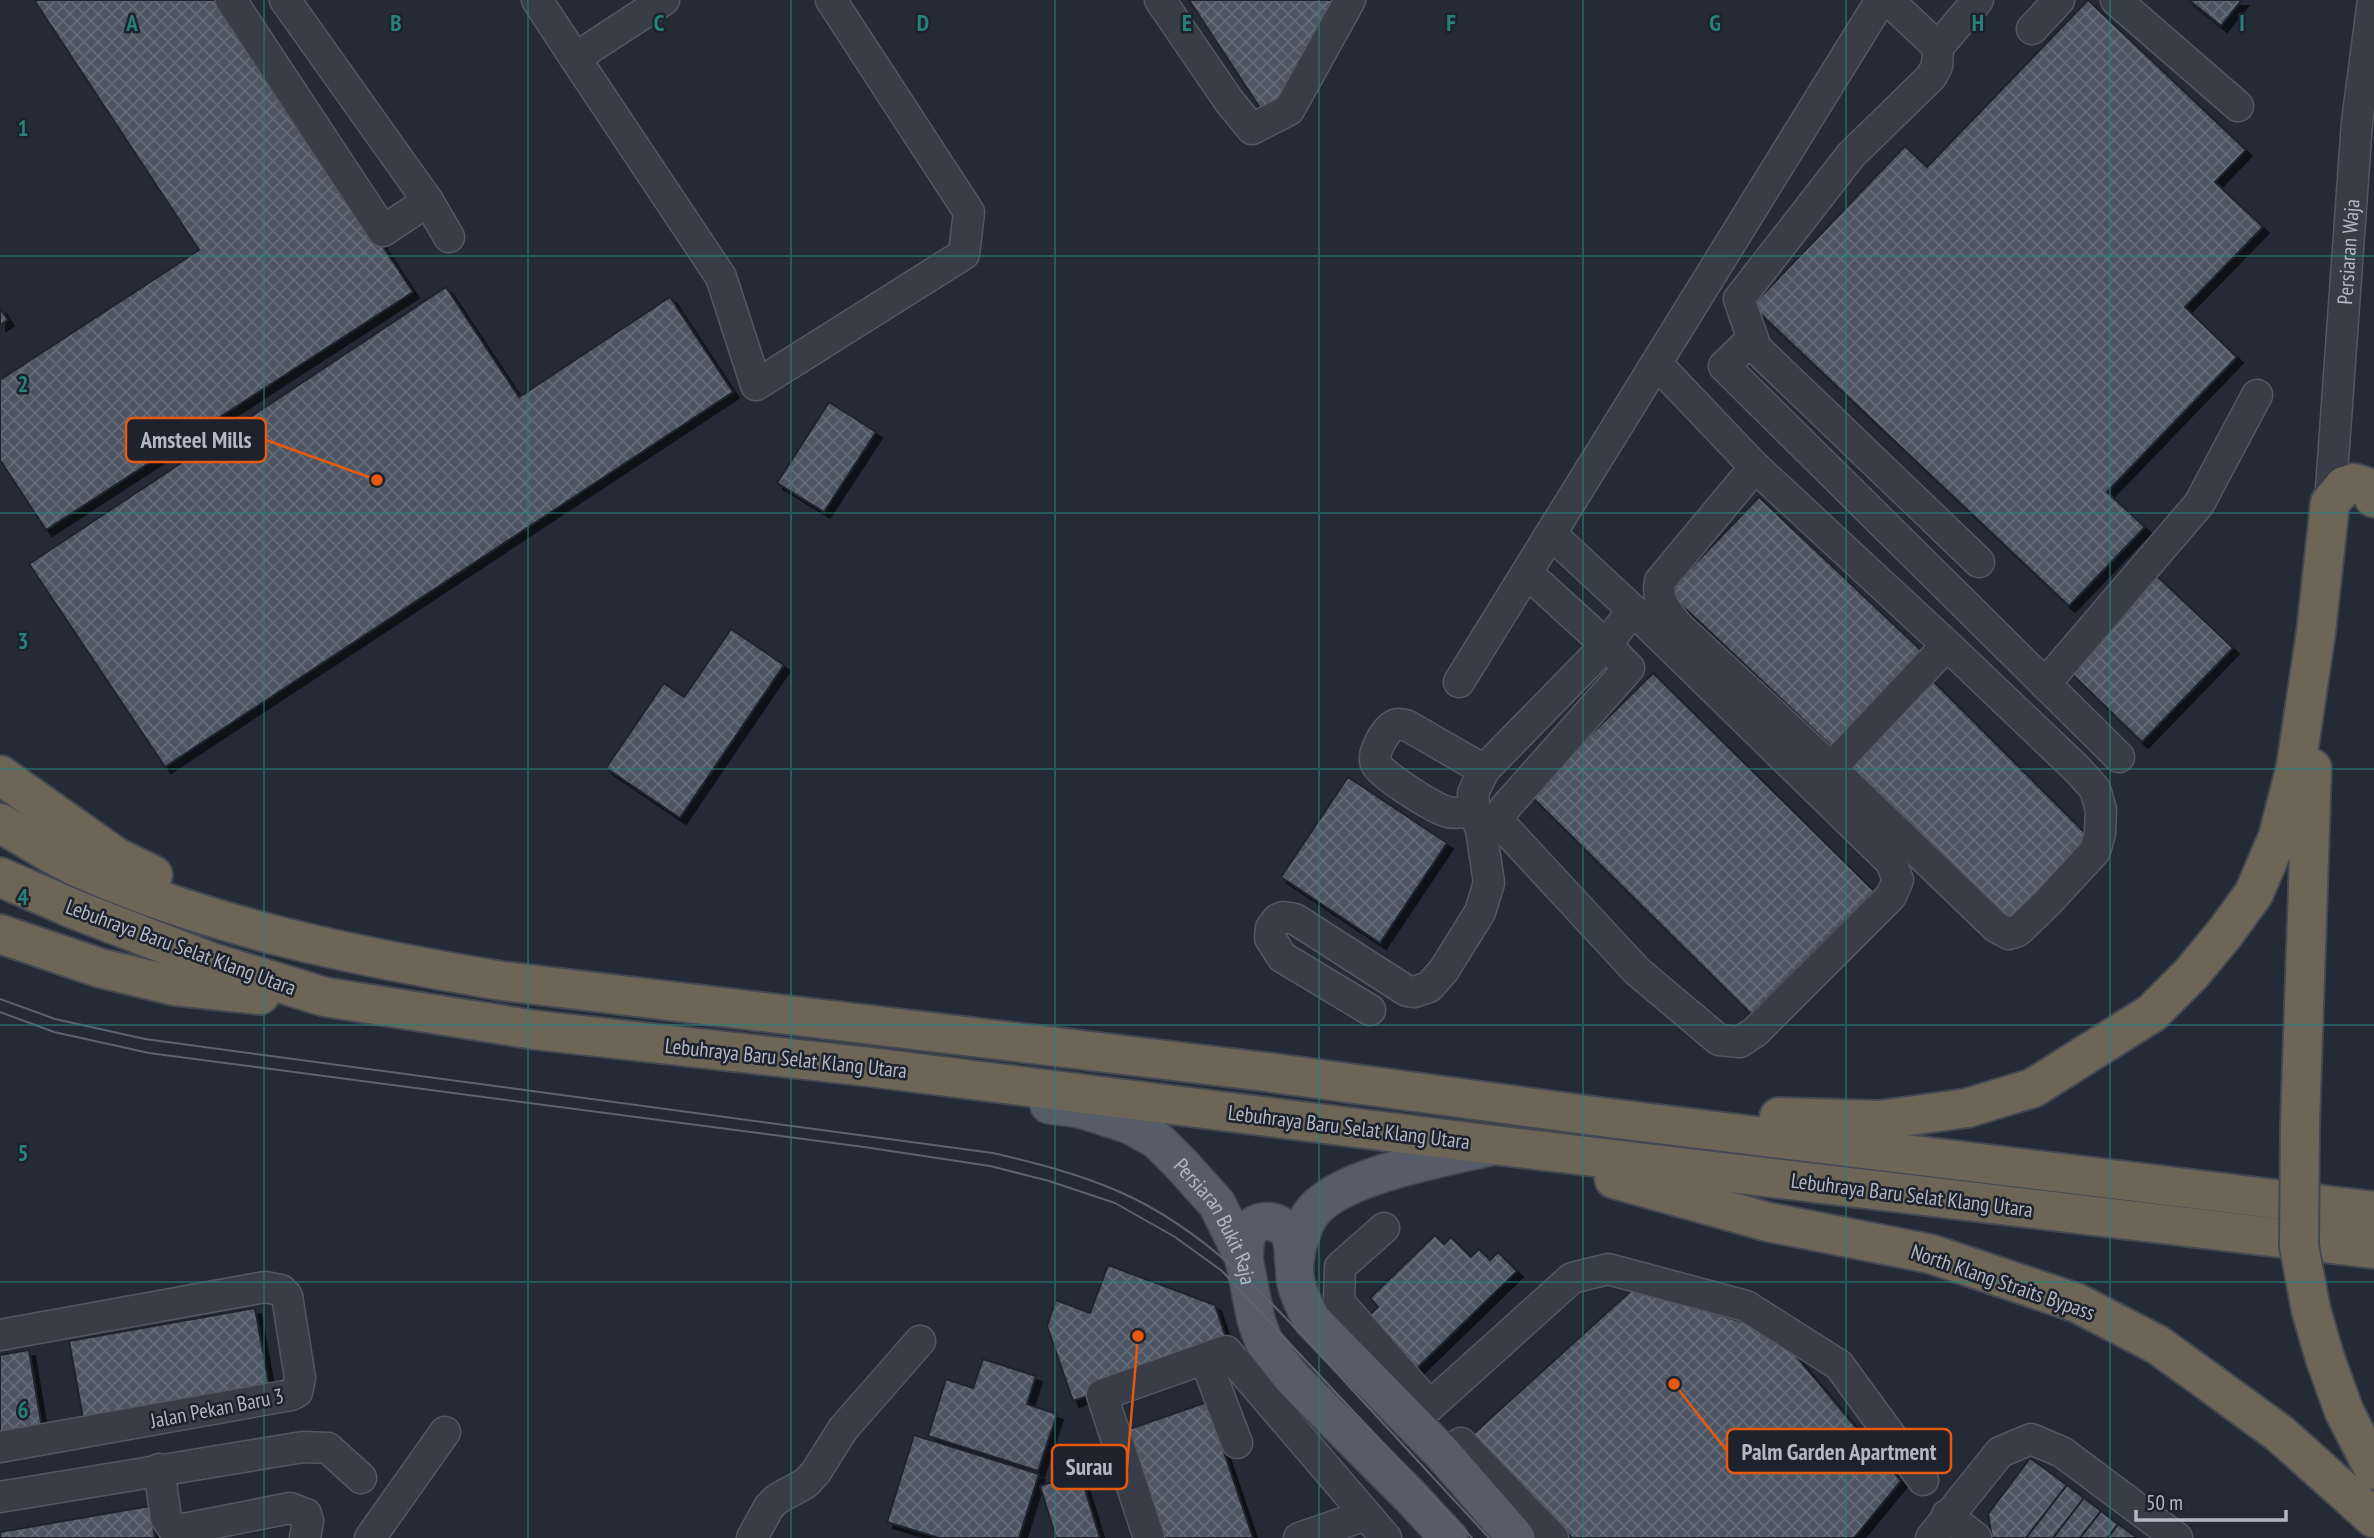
<svg xmlns="http://www.w3.org/2000/svg" width="2374" height="1538" font-family="'PT Sans Narrow',sans-serif">
	<style>
		.building { fill: url(#building-cross-hatch); stroke: #1f242f; stroke-width: 2; filter: url(#shadow) }
		.lines { fill: none; stroke-linecap: round; stroke-linejoin: round }
		.minor-casing { stroke: #535863; stroke-width: 33 }
		.major-casing { stroke: #414651; stroke-width: 40 }
		.highway-casing { stroke: #434853; stroke-width: 42 }
		.minor { stroke: #383d48; stroke-width: 30 }
		.major { stroke: #565c68; stroke-width: 37 }
		.highway { stroke: #6d6656; stroke-width: 38 }
		.tram { stroke: #5c6371; stroke-width: 2 }
		.highway-bridge-casing { stroke: #434853; stroke-width: 42; stroke-linecap: butt }
		.highway-bridge { stroke: #6d6656; stroke-width: 38 }
		.grid { fill: none; stroke: #28807b; stroke-width: 2; stroke-opacity: 0.55 }
		.labels { text-anchor: middle; dominant-baseline: central; stroke-width: 5; stroke-linejoin: round; paint-order: stroke }
		.street-label { font-size: 21px; fill: #b3b8c4; stroke: #1d222d }
		.grid-label { font-size: 23px; text-anchor: middle; font-weight: bold; fill: #28807b; stroke: #1d222d; stroke-width: 5; stroke-linejoin: round; paint-order: stroke }
		.leader { fill: none; stroke: #e8590c; stroke-width: 2.5 }
		.callout-dot { fill: #e8590c; stroke: #1d222d; stroke-width: 2.5 }
		.callout { fill: #1d222d; stroke: #e8590c; stroke-width: 2.5 }
		.callout-label { font-size: 23px; text-anchor: middle; font-weight: bold; fill: #b3b8c4 }
	</style>
	<defs>
		<pattern id="building-cross-hatch" width="8" height="8" patternUnits="userSpaceOnUse" patternTransform="scale(1.75)"><rect width="8" height="8" fill="#4d5563"/><path d="M0 0l8 8M0 8l8-8" fill="none" stroke="#646b78"/></pattern>
		<filter id="shadow"><feDropShadow dx="6" dy="6" stdDeviation="0" flood-color="#0009"/></filter>
	</defs>
	<rect width="100%" height="100%" fill="#242b37"/>
	<g class="building">
		<polygon points="34,0 220,0 413,292 46,530 0,460 0,380 199,250"/>
		<polygon points="1189,0 1346,0 1298,88 1262,111"/>
		<polygon points="2088,0 2246,150 2215,182 2263,227 2185,307 2237,357 2107,492 2145,527 2069,606 1752,306 1905,146 1927,167"/>
		<polygon points="2189,0 2242,0 2221,26"/>
		<polygon points="446,287 519,397 670,297 733,392 165,767 29,564"/>
		<polygon points="0,308 8,320 0,325"/>
		<polygon points="829,402 876,432 824,512 777,483"/>
		<polygon points="1759,497 1925,654 1834,749 1668,592"/>
		<polygon points="2157,576 2233,648 2142,742 2067,669"/>
		<polygon points="731,629 784,665 680,818 606,768 664,683 684,697"/>
		<polygon points="1653,673 1874,891 1751,1014 1530,795"/>
		<polygon points="1934,682 2095,843 2009,928 1848,767"/>
		<polygon points="1348,777 1447,843 1380,943 1281,877"/>
		<polygon points="1435,1235 1444,1244 1451,1237 1471,1257 1479,1249 1490,1260 1498,1252 1517,1271 1414,1371 1364,1320 1378,1307 1370,1298"/>
		<polygon points="1108,1265 1215,1305 1229,1347 1073,1401 1047,1326 1056,1300 1090,1313"/>
		<polygon points="1633,1289 1776,1332 1901,1481 1854,1538 1572,1538 1471,1436"/>
		<polygon points="255,1308 270,1390 84,1424 69,1341"/>
		<polygon points="29,1350 43,1434 0,1441 0,1355"/>
		<polygon points="983,1359 1036,1376 1027,1404 1057,1414 1038,1471 928,1436 946,1379 973,1388"/>
		<polygon points="1207,1402 1253,1538 1154,1538 1118,1433"/>
		<polygon points="914,1435 1039,1474 1019,1538 939,1538 887,1522"/>
		<polygon points="2030,1458 2067,1485 2026,1538 1992,1538 1988,1514"/>
		<polygon points="1080,1473 1100,1538 1056,1538 1040,1486"/>
		<polygon points="2067,1485 2084,1498 2053,1538 2026,1538"/>
		<polygon points="2084,1498 2101,1511 2080,1538 2053,1538"/>
		<polygon points="150,1506 155,1538 0,1538 0,1532"/>
		<polygon points="2101,1511 2118,1524 2108,1538 2080,1538"/>
		<polygon points="2118,1524 2136,1537 2135,1538 2108,1538"/>
	</g>
	<g class="lines">
		<g class="minor-casing">
			<g id="minor">
				<polyline points="231,0 383,231 428,201"/>
				<polyline points="285,0 428,201 449,237"/>
				<polyline points="537,0 575,58"/>
				<polyline points="664,0 575,58 721,277 756,385 964,254 969,212 831,0"/>
				<polyline points="1160,0 1229,101 1252,129 1289,110 1350,0"/>
				<polyline points="1888,0 1938,47 1937,66 1931,77 1851,155 1739,299 1756,348 1979,562"/>
				<polyline points="2116,0 2238,106"/>
				<polyline points="2032,29 2059,0"/>
				<polyline points="1938,47 1978,0"/>
				<polyline points="1752,339 1724,366 2119,757"/>
				<polyline points="1657,364 1755,467 1947,645 2077,769 2095,789 2101,810 2100,833 2095,851 2048,902 2018,931 2009,934 1996,927 1831,768 1947,645"/>
				<path d="M 1755,467 L 1660,581 C 1656,601 1666,610 1678,626 L 1831,768"/>
				<path id="s1" d="M 2330,503 L 2357,122 L 2373,0"/>
				<polyline points="1551,534 1633,610 1891,862 1898,880 1891,896 1755,1032 1740,1042 1719,1040 1637,971 1500,823 1504,809 1629,668 1606,645 1633,610"/>
				<polyline points="1459,682 1881,0"/>
				<polyline points="2045,684 2199,504 2257,395"/>
				<path d="M 1475,810 C 1466,812 1456,814 1448,812 C 1435,809 1381,775 1376,764 C 1371,754 1386,727 1397,724 C 1399,724 1406,725 1408,726 L 1484,770"/>
				<polyline points="1370,1010 1282,957 1270,938 1271,928 1278,919 1283,917 1295,919 1407,991 1414,992 1429,987 1444,970 1480,912 1489,883 1481,829 1475,815 1473,793 1484,770 1606,645 1527,573"/>
				<polyline points="1384,1228 1340,1267 1339,1302 1430,1406"/>
				<polyline points="0,1335 265,1287 281,1290 287,1296 300,1378 297,1392 291,1395 0,1447"/>
				<polyline points="1205,1359 1237,1443"/>
				<polyline points="1409,1419 1430,1406 1572,1278 1608,1269 1746,1306 1839,1365 1923,1480"/>
				<polyline points="1443,1454 1461,1443 1553,1538"/>
				<polyline points="159,1469 166,1518 172,1527 184,1529 290,1508 306,1514 308,1521 305,1538"/>
				<polyline points="0,1497 303,1447 328,1448 361,1478"/>
				<polyline points="1947,1515 1976,1538"/>
				<polyline points="370,1538 445,1432"/>
				<polyline points="752,1538 769,1507 777,1499 806,1483 816,1472 843,1429 920,1341"/>
				<polyline points="1149,1538 1102,1395 1226,1351 1386,1538"/>
				<polyline points="1299,1538 1366,1515"/>
				<polyline points="1931,1538 2000,1452 2031,1439 2062,1452 2177,1538"/>
			</g>
		</g>
		<g class="major-casing">
			<g id="major">
				<path id="s2" d="M 1049,1105 L 1080,1109 L 1130,1125 L 1157,1140 L 1181,1164 L 1217,1204 L 1244,1259 L 1256,1320 L 1264,1342 L 1293,1379 L 1410,1496 L 1449,1538"/>
				<path d="M 1493,1146 C 1445,1158 1346,1174 1314,1210 C 1305,1220 1302,1232 1298,1244 C 1290,1275 1296,1292 1312,1320 L 1443,1454 L 1516,1538"/>
				<path d="M 1244,1259 C 1245,1248 1244,1235 1252,1227 C 1264,1216 1284,1223 1290,1235 C 1294,1244 1293,1254 1294,1263"/>
			</g>
		</g>
		<g class="highway-casing">
			<g id="highway">
				<polyline points="0,775 116,857 153,875"/>
				<path d="M 0,823 C 26,838 52,856 79,868 C 213,928 358,957 502,981 L 1266,1072 L 1609,1118 L 2374,1211"/>
				<polyline points="0,877 76,910 211,962 325,997 535,1030 869,1067 1494,1145 2374,1249"/>
				<polyline points="0,934 100,968 175,986 260,995"/>
				<polyline points="1779,1117 1880,1120 1967,1108 2033,1088 2152,1013 2191,974 2225,933 2254,893 2278,837 2296,766 2316,632 2330,503 2344,486 2354,483 2364,486 2372,493 2374,498"/>
				<polyline points="2300,1125 2312,768"/>
				<polyline points="1614,1179 1768,1222 1931,1254 2077,1303 2158,1345 2279,1433 2374,1518"/>
				<polyline points="2325,1358 2344,1411 2374,1470"/>
			</g>
		</g>
		<use href="#minor" class="minor"/>
		<use href="#major" class="major"/>
		<use href="#highway" class="highway"/>
		<g class="tram">
			<path d="M 0,999 L 55,1019 L 145,1039 L 993,1153 C 1036,1163 1079,1174 1120,1192 C 1211,1232 1279,1310 1345,1382 C 1393,1434 1441,1486 1489,1538"/>
			<polyline points="0,1012 54,1032 149,1053 864,1147 990,1166 1049,1181 1115,1203 1175,1237 1222,1271 1472,1538"/>
		</g>
		<g class="highway-bridge-casing">
			<polyline id="highway-bridge" points="2300,1125 2299,1246 2311,1310 2325,1358"/>
		</g>
		<use href="#highway-bridge" class="highway-bridge"/>
	</g>
	<path class="grid" d="M 264,0 L 264,1538M 528,0 L 528,1538M 791,0 L 791,1538M 1055,0 L 1055,1538M 1319,0 L 1319,1538M 1583,0 L 1583,1538M 1846,0 L 1846,1538M 2110,0 L 2110,1538M 0,256 L 2374,256M 0,513 L 2374,513M 0,769 L 2374,769M 0,1025 L 2374,1025M 0,1282 L 2374,1282"/>
	<g class="labels">
		<g class="street-label">
			<text stroke="none"><textPath href="#s1" startOffset="252">Persiaran Waja</textPath></text>
			<text transform="translate(181 947) rotate(20)">Lebuhraya Baru Selat Klang Utara</text>
			<text transform="translate(786 1058) rotate(6)">Lebuhraya Baru Selat Klang Utara</text>
			<text transform="translate(1349 1127) rotate(7)">Lebuhraya Baru Selat Klang Utara</text>
			<text transform="translate(1912 1195) rotate(7)">Lebuhraya Baru Selat Klang Utara</text>
			<text stroke="none"><textPath href="#s2" startOffset="217">Persiaran Bukit Raja</textPath></text>
			<text transform="translate(2003 1282) rotate(19)">North Klang Straits Bypass</text>
			<text transform="translate(217 1408) rotate(-11)">Jalan Pekan Baru 3</text>
		</g>
	</g>
	<g class="grid-label">
		<text x="132" y="31">A</text>
		<text x="396" y="31">B</text>
		<text x="659" y="31">C</text>
		<text x="923" y="31">D</text>
		<text x="1187" y="31">E</text>
		<text x="1451" y="31">F</text>
		<text x="1715" y="31">G</text>
		<text x="1978" y="31">H</text>
		<text x="2242" y="31">I</text>
		<text x="23" y="136">1</text>
		<text x="23" y="392">2</text>
		<text x="23" y="649">3</text>
		<text x="23" y="905">4</text>
		<text x="23" y="1161">5</text>
		<text x="23" y="1418">6</text>
	</g>
	<path class="leader" d="M377 480L266 440M1674 1384L1727 1451M1138 1336L1127 1467"/>
	<g class="callout-dot">
		<circle cx="377" cy="480" r="7"/>
		<circle cx="1674" cy="1384" r="7"/>
		<circle cx="1138" cy="1336" r="7"/>
	</g>
	<g class="callout">
		<rect x="126" y="418" width="140" height="44" rx="7"/>
		<rect x="1727" y="1429" width="224" height="44" rx="7"/>
		<rect x="1052" y="1445" width="75" height="44" rx="7"/>
	</g>
	<g class="callout-label">
		<text x="196" y="448">Amsteel Mills</text>
		<text x="1839" y="1460">Palm Garden Apartment</text>
		<text x="1089" y="1475">Surau</text>
	</g>
	<path d="M2136 1510v10h150v-10" fill="none" stroke="#b3b8c4" stroke-width="3.5"/>
	<text x="2146" y="1510" font-size="21" fill="#b3b8c4" stroke="#1d222d" stroke-width="5" paint-order="stroke">50 m</text>
</svg>
